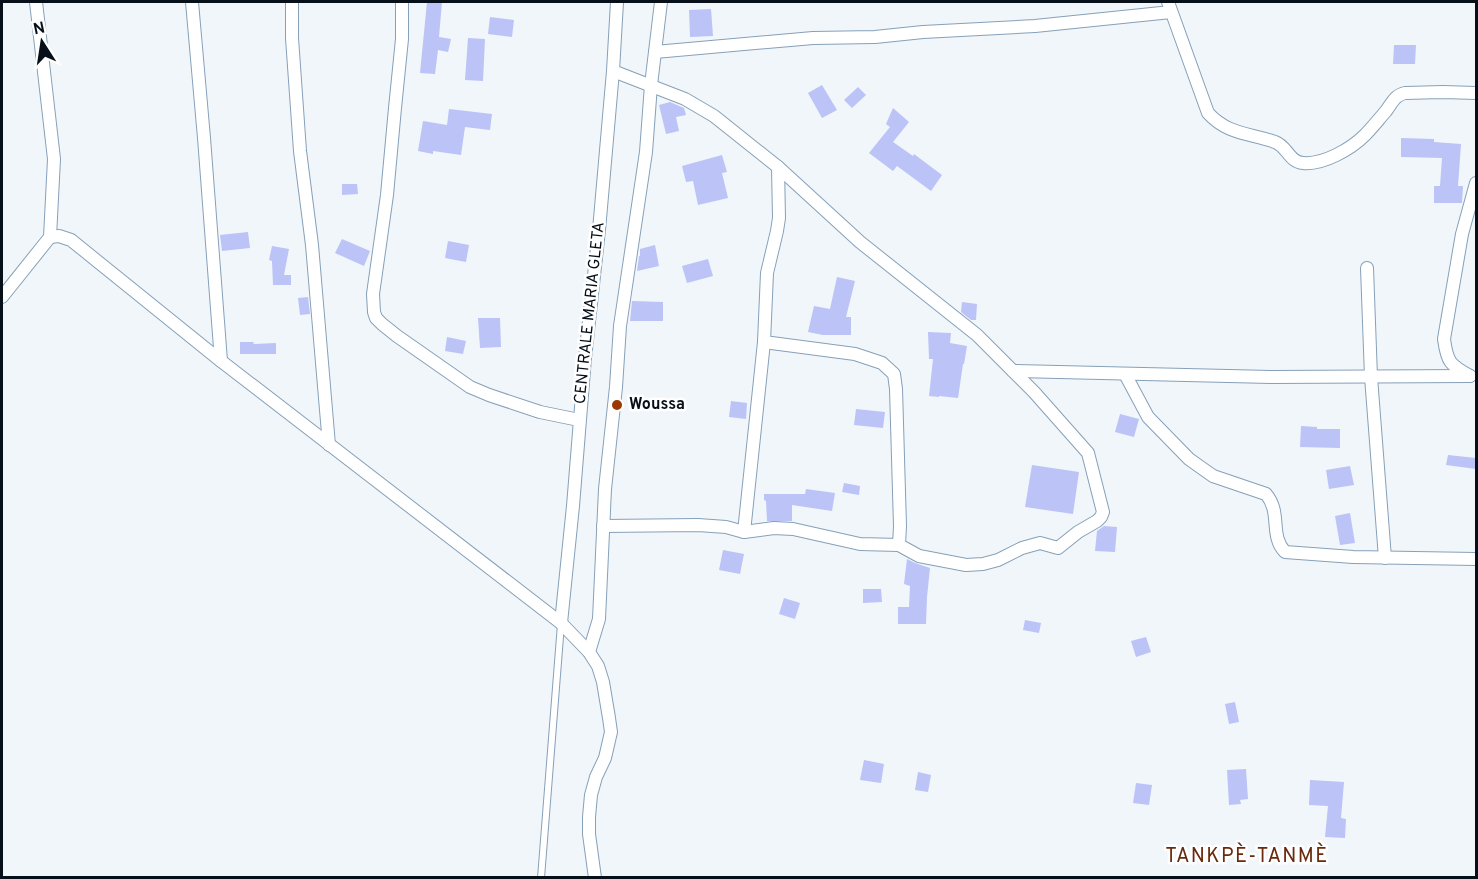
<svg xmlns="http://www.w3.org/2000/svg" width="1478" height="879" font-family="Overpass,sans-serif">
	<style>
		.building { fill: #bbc3f7 }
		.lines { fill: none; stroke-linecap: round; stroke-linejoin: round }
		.lane-casing { stroke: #86a0b8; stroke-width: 8 }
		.street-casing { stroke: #86a0b8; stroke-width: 14 }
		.lane { stroke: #fff; stroke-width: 6 }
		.street { stroke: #fff; stroke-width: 12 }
		.poi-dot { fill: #9b3703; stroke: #fff; stroke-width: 2 }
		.labels { text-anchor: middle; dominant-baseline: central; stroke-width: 5; stroke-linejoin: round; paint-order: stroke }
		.street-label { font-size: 16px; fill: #071018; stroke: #fff }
		.poi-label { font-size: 16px; font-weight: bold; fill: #071018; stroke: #fff; text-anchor: start }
		.quarter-label { font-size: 20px; letter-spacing: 1.5px; fill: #69290d; stroke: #fff }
	</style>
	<rect width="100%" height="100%" fill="#f1f6fb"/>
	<g class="building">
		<polygon points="427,2 442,2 439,37 451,39 448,52 438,50 435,74 420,73"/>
		<polygon points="711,9 713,36 690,37 689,10"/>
		<polygon points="490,17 514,20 512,37 488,34"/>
		<polygon points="468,38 485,39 483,81 465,80"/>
		<polygon points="1394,45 1416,45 1415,64 1393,64"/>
		<polygon points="822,85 837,110 822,118 808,93"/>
		<polygon points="858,87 866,95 852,108 844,100"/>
		<polygon points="670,102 684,108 686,115 676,117 679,131 666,134 659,105"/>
		<polygon points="893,108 909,122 893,142 913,156 914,154 942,175 931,191 897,166 893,171 869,153 890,127 886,124"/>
		<polygon points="449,109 492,114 490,130 465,127 461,155 433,151 433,154 418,151 423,121 447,125"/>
		<polygon points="1401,138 1434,139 1434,142 1461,144 1458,186 1463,186 1462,203 1434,203 1434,186 1440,186 1442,158 1401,157"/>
		<polygon points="722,155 727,172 722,173 728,198 698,205 693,181 686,182 682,166"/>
		<polygon points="342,184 357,184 358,194 342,195"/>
		<polygon points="248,232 250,248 222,251 220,235"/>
		<polygon points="342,239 370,251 364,266 335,253"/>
		<polygon points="448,241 469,245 466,262 445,258"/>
		<polygon points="655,245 659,266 637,271 639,256 640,256 640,249"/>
		<polygon points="272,246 289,249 284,275 291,275 291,285 273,285 272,261 269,260"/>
		<polygon points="708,259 713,276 687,283 682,266"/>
		<polygon points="837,277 855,281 846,317 851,317 851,335 823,335 808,332 814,306 830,309"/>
		<polygon points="308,297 310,314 300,315 298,298"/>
		<polygon points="632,301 663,302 663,321 630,321"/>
		<polygon points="962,302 977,304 976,320 971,320 961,312"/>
		<polygon points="478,318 500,318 501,347 480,348"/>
		<polygon points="928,332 951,333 950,343 967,346 964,364 963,364 958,398 939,396 939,397 929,396 933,359 929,359"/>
		<polygon points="447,337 466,341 463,354 445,351"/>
		<polygon points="240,342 254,342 253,344 276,343 276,354 240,354"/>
		<polygon points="731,401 747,403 746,419 729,417"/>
		<polygon points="856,409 885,412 883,428 854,425"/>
		<polygon points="1120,414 1139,419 1134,437 1115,432"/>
		<polygon points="1301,426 1317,427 1317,429 1340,429 1340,448 1300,447"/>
		<polygon points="1448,455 1476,458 1476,469 1446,465"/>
		<polygon points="1032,465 1079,472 1073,514 1025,507"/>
		<polygon points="1350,466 1354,485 1329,489 1326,470"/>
		<polygon points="844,483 860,486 859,495 842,492"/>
		<polygon points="806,489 835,493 832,511 792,505 792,521 767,521 766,501 764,500 764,494 805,494"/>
		<polygon points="1350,513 1355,543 1340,545 1335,516"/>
		<polygon points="1104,526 1117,527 1115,552 1095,551 1097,531"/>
		<polygon points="723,550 744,554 740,574 719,570"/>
		<polygon points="907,559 915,563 930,568 927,597 926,624 898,624 898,607 909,607 910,586 904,584"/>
		<polygon points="863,589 881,589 882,602 863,603"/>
		<polygon points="784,598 800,603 795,619 779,614"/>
		<polygon points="1025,620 1041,623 1039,633 1023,630"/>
		<polygon points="1146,637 1151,652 1136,657 1131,641"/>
		<polygon points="1235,702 1239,722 1229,724 1225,704"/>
		<polygon points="864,760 884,764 881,783 860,780"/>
		<polygon points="1246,769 1248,799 1240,800 1241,804 1229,805 1227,770"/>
		<polygon points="918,772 931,775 928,792 915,790"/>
		<polygon points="1310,780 1344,782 1341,818 1346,819 1345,838 1325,837 1328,806 1309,805"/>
		<polygon points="1136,783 1152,785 1149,805 1133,803"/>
	</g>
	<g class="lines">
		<g class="lane-casing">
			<polyline id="lane" points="541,878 561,624"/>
		</g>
		<g class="street-casing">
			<g id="street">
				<polyline points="192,2 204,138 221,361"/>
				<polyline points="292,2 292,38 300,151 312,245 329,445"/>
				<polyline points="402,2 402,39 395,108 387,195 373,294 374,312 376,318 382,324 397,336 470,387 489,395 540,412 579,420"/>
				<path d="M 1168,2 L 1208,113 C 1228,135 1250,133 1275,142 C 1287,146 1289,162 1303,163 C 1323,165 1351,149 1365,135 C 1372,128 1379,119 1386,111 C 1392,103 1395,95 1405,93 L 1443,92 L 1476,93"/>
				<polyline points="655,52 813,38 875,37 923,32 1035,26 1171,12"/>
				<polyline points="613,71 685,99 714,116 778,167 860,242 977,335 1034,392 1088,453 1103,512 1101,517 1097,521 1078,532 1058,548 1040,543 1022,548 998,560 983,564 966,565 919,556 899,545"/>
				<polyline points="50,237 59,236 71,240 221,361 561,623 589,652 598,666 603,682 609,718 611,732 605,758 596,777 591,795 589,817 589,834 595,878"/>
				<polyline points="1367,268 1371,377 1385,558"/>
				<polyline points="2,297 50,237 54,159 36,2"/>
				<polyline points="1013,371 1271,377 1470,376"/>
				<path d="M 1125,374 L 1148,417 L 1189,459 L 1213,476 L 1266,494 C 1282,513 1269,535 1285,552 L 1353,557 L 1476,559"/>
				<path d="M 1470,376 C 1450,365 1447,362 1444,339 L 1462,234 L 1476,183"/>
				<polyline points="603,526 698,525 726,527 744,532 774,528 793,529 860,544 899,545 900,526 896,389 894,374 882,363 855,354 764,342"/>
				<polyline points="744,532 764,342 767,273 777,231 779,218 778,167"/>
				<polyline points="561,623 573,506 585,358 599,230 613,71 617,2"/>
				<polyline points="589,652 599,619 605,489 616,387 620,326 646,152 651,85 661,2"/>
			</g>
		</g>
		<use href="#lane" class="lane"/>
		<use href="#street" class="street"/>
	</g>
	<circle class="poi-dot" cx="617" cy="405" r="6"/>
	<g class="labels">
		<g class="street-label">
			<text transform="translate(590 313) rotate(-84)">CENTRALE MARIA GLETA</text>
		</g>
		<g class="poi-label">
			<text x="629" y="405">Woussa</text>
		</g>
		<g class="quarter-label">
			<text x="1247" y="857">TANKPÈ-TANMÈ</text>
		</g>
	</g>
	<rect width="1478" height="879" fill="none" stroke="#071018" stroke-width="6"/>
	<g transform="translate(42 42) rotate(348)" stroke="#ffffff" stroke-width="4.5" paint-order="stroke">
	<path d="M0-4.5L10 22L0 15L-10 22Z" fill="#071018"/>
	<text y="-9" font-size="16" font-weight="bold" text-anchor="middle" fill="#071018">N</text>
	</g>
</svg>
